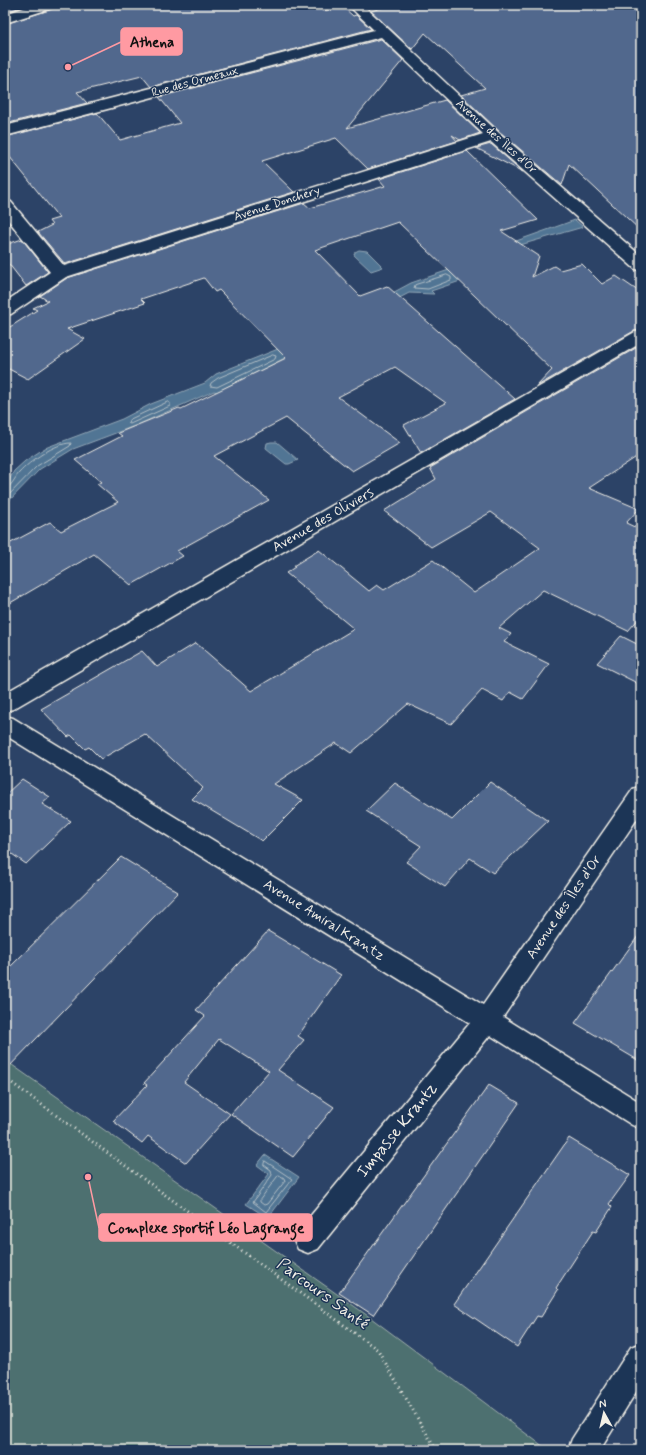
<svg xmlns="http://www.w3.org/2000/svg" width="646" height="1455" font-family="Mynerve,sans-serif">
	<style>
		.green { fill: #4d6f70; stroke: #a0b0ac }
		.water { fill: #517594; stroke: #92a7b6 }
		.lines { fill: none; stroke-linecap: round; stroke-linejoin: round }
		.shore { stroke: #b3bfc6; stroke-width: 1 }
		.building { fill: #51678d; stroke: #f4f1e8 }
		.minor-casing { stroke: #f4f1e8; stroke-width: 3 }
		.major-casing { stroke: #f4f1e8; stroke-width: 3 }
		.path { stroke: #f4f1e8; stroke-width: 3; stroke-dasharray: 1 3.5; stroke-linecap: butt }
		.minor { fill: #1d3557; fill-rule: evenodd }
		.major { fill: #1d3557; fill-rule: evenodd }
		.labels { text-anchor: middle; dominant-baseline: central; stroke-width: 3; stroke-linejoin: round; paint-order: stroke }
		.far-street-label { font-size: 12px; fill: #f4f1e8; stroke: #1d3557 }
		.street-label { font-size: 14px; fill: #f4f1e8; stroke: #1d3557 }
		.near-street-label { font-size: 17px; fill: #f4f1e8; stroke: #1d3557 }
		.leader { fill: none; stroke: #ff9aa2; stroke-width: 1.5 }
		.callout-dot { fill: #ff9aa2; stroke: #1d3557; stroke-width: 1.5 }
		.callout { fill: #ff9aa2; stroke: #ff9aa2; stroke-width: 1.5 }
		.callout-label { font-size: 15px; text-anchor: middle; font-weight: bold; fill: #111 }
	</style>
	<rect width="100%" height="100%" fill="#2c4367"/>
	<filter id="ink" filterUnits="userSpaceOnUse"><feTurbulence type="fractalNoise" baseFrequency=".025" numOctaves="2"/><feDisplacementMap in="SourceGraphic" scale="8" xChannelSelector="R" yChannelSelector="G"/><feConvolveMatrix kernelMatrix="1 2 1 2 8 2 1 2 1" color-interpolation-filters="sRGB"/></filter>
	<g filter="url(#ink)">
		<polygon class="green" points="5,1060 371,1318 544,1447 542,1450 5,1450"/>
		<g class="water">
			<polygon points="575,220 583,227 520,245 469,278 431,291 434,294 409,293 287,357 217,392 214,391 137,425 73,449 40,469 5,505 5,487 14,471 25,461 45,448 122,419 151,404 205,383 216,374 278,349 305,340 411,283 449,270 505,245"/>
			<polygon points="359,250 367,251 383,267 371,271 354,255 355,252"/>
			<polygon points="271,442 277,442 298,460 289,464 286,464 266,448 267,443"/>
			<polygon points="265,1155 299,1177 268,1218 246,1204 269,1174 257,1165"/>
		</g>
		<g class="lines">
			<g class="shore">
				<polygon points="447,275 451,277 451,280 428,289 414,288 415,285"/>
				<polygon points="273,355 276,356 275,359 217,387 210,386 211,383 218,378"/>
				<polygon points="168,402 170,403 170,406 130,424 128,423 129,420"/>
				<path d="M 5,489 C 12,486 14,479 19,473 C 30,461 55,443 71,443 L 70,446 L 37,466 L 5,499"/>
				<polygon points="265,1161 292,1179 266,1212 253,1202 272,1175 271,1170 264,1165"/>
				<polygon points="279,1175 284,1178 285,1181 267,1204 264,1205 260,1202 260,1200"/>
			</g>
		</g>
		<g class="building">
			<polygon points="5,5 28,5 5,12"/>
			<polygon points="55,5 317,5 323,11 342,6 353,16 356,15 371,29 151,87 142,76 77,92 87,103 5,124 5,24 52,9"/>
			<polygon points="392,5 641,5 641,231 569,164 562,185 500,132 461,95 485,88 425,33 412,49 371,11"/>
			<polygon points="381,39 403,60 347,128 445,100 480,133 460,140 452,135 457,141 368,169 336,138 262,161 294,192 65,264 38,232 52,225 49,221 59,218 5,151 5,137 97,113 120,140 180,123 159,97"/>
			<polygon points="491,144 523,172 476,148"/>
			<polygon points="467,151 538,220 501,231 539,256 532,277 554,266 560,270 582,264 602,284 616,276 641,293 641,330 634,331 537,386 552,370 398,222 315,250 360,296 387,286 515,399 421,453 404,425 446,403 395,367 338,397 400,443 352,471 286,418 214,456 269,500 177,551 183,556 131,585 94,554 5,606 5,546 50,522 61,531 118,502 97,484 101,482 75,460 122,436 118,433 179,408 181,409 286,358 219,290 215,292 204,278 141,299 145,303 67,329 85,339 28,379 5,367 5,330 37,310 33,308 48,301 40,296 67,278 304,203 310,208 385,186 379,179"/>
			<polygon points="22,239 48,272 26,286 5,259 5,245"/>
			<polygon points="641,345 641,454 589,488 639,509 626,523 641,530 641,616 628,631 543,590 499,628 511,634 504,642 549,664 523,699 510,692 503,701 482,690 451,724 408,704 351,753 336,743 274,784 303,800 262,841 192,799 203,788 145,734 101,759 89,747 85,749 71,735 68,737 41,709 142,651 157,667 196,643 251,691 354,629 286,573 295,567 293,566 319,550 369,591 377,585 384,590 433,560 474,593 540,548 491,512 431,547 384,511 436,479 430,468"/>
			<polygon points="621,636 641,646 641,685 597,663"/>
			<polygon points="22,779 50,797 42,804 71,821 26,864 5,849 5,795"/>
			<polygon points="490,782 548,821 493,873 470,858 445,887 406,862 421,846 366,811 395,783 452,820"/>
			<polygon points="121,857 178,892 5,1071 5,972"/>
			<polygon points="268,931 341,975 298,1036 304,1040 278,1070 334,1107 293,1157 231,1114 269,1071 219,1039 184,1082 230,1114 186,1163 148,1136 142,1143 113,1121 147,1085 144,1083 205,1016 196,1010"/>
			<polygon points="641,932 641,1062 575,1023"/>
			<polygon points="489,1085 519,1103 373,1315 339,1293"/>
			<polygon points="569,1138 630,1175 609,1204 612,1207 596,1232 593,1231 556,1288 558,1290 541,1317 537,1316 517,1347 454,1304"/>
		</g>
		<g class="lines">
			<g class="minor-casing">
				<g id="minor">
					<polygon points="348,5 363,5 499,133 641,256 641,270 635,269 491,142 66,277 11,314 5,315 5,302 50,272 5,216 5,200 11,202 64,266 483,134 381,37 5,136 5,126 374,30"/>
					<polygon points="641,331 641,343 13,709 5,711 5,693 635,332"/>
					<polygon points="5,716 13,718 483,1005 633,789 641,786 641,813 503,1017 641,1103 641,1129 632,1125 490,1035 318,1249 308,1253 298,1249 294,1240 298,1231 470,1023 5,735"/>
					<polygon points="641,1343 641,1384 600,1450 568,1450 572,1439 631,1347"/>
				</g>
			</g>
			<g class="major-casing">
				<polygon id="major" points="33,5 54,5 52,8 5,23 5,14"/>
			</g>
			<polyline class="path" points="5,1078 378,1350 436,1450"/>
			<use href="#minor" class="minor"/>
			<use href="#major" class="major"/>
		</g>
	</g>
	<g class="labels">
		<g class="far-street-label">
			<text transform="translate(195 82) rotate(-15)">Rue des Ormeaux</text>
			<text transform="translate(496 137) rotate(42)">Avenue des Îles d'Or</text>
			<text transform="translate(277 204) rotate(-18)">Avenue Donchery</text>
		</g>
		<g class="street-label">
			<text transform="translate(323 520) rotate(-30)">Avenue des Oliviers</text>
			<text transform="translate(564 907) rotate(-56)">Avenue des Îles d'Or</text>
			<text transform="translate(324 920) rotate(32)">Avenue Amiral Krantz</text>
		</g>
		<g class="near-street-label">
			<text transform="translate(397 1130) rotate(-51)">Impasse Krantz</text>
			<text transform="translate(323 1294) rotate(36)">Parcours Santé</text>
		</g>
	</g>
	<path class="leader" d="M68 67L121 42M88 1177L99 1228"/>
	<g class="callout-dot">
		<circle cx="68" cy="67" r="4"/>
		<circle cx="88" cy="1177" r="4"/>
	</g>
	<g class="callout">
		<rect x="121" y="28" width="61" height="27" rx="4"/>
		<rect x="99" y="1214" width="213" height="27" rx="4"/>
	</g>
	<g class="callout-label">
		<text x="152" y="47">Athena</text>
		<text x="206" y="1233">Complexe sportif Léo Lagrange</text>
	</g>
	<rect width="646" height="1455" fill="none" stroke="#1d3557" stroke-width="20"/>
	<rect x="10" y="10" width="626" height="1435" fill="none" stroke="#f4f1e8" stroke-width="1.5" filter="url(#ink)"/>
	<g transform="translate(604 1413) rotate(352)" stroke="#1d3557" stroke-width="3" paint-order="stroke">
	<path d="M0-3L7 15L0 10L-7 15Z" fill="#f4f1e8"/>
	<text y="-6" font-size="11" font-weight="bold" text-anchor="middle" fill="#f4f1e8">N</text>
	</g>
</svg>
